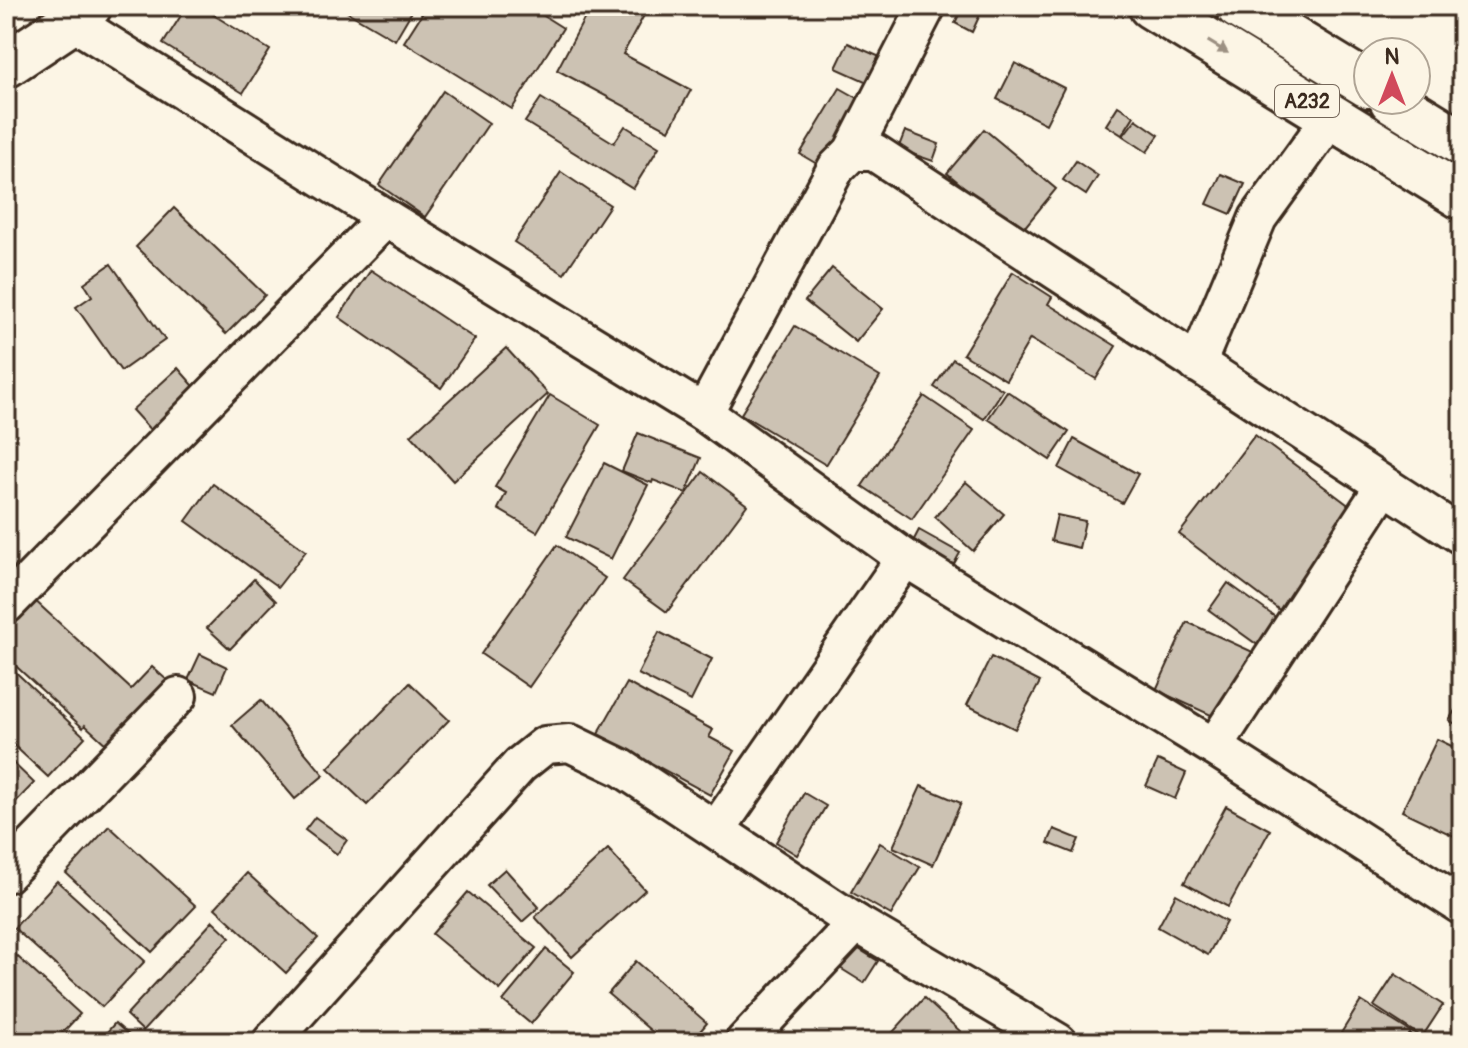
<svg xmlns="http://www.w3.org/2000/svg" width="1468" height="1048" font-family="Pangolin,sans-serif">
	<style>
		.building { fill: #ccc2b3; stroke: #3b2a1e; stroke-width: 2 }
		.lines { fill: none; stroke-linecap: round; stroke-linejoin: round }
		.street-casing { stroke: #3b2a1e; stroke-width: 42 }
		.secondary-casing { stroke: #3b2a1e; stroke-width: 50 }
		.highway-casing { stroke: #3b2a1e; stroke-width: 50 }
		.street { stroke: #fcf5e5; stroke-width: 36 }
		.secondary { stroke: #fcf5e5; stroke-width: 44 }
		.highway { stroke: #fcf5e5; stroke-width: 44 }
		.oneway { fill: #9c9082 }
		.labels { text-anchor: middle; dominant-baseline: central; stroke-width: 7; stroke-linejoin: round; paint-order: stroke }
		.shield { fill: #fcf5e5; stroke: #75675a; stroke-width: 2 }
		.shield-label { font-size: 20px; font-weight: bold; fill: #3b2a1e }
	</style>
	<rect width="100%" height="100%" fill="#fcf5e5"/>
	<filter id="ink" filterUnits="userSpaceOnUse"><feTurbulence type="fractalNoise" baseFrequency=".0125" numOctaves="2"/><feDisplacementMap in="SourceGraphic" scale="16" xChannelSelector="R" yChannelSelector="G"/><feConvolveMatrix kernelMatrix="1 2 1 2 8 2 1 2 1" color-interpolation-filters="sRGB"/></filter>
	<g filter="url(#ink)">
		<g class="building">
			<polygon points="187,6 199,6 270,50 243,93 163,44"/>
			<polygon points="337,6 415,6 395,40"/>
			<polygon points="427,6 528,6 563,28 512,109 404,42"/>
			<polygon points="591,6 649,6 623,54 691,90 669,130 557,70"/>
			<polygon points="963,6 984,6 972,32 955,23"/>
			<polygon points="848,43 887,60 876,86 836,68"/>
			<polygon points="1015,63 1064,88 1046,124 997,99"/>
			<polygon points="840,88 863,101 822,167 800,154"/>
			<polygon points="443,91 489,123 425,217 379,185"/>
			<polygon points="541,98 614,143 625,126 659,147 633,189 525,122"/>
			<polygon points="1118,106 1134,116 1122,135 1106,125"/>
			<polygon points="1136,119 1159,135 1147,152 1123,136"/>
			<polygon points="984,129 1056,189 1020,233 947,173"/>
			<polygon points="905,131 939,144 933,161 898,149"/>
			<polygon points="1076,161 1098,176 1086,195 1063,180"/>
			<polygon points="561,172 610,205 564,274 514,242"/>
			<polygon points="1221,174 1245,184 1231,214 1207,204"/>
			<polygon points="174,208 265,295 226,334 136,247"/>
			<polygon points="111,264 165,340 121,371 76,307 92,296 84,283"/>
			<polygon points="832,268 883,309 856,342 805,301"/>
			<polygon points="371,270 475,339 441,388 339,317"/>
			<polygon points="1013,272 1052,297 1048,304 1116,346 1096,379 1030,339 1006,380 963,354"/>
			<polygon points="795,326 880,377 826,465 741,414"/>
			<polygon points="506,348 548,394 453,481 411,435"/>
			<polygon points="953,359 1003,390 984,419 934,387"/>
			<polygon points="178,368 199,392 154,434 132,410"/>
			<polygon points="1007,391 1069,432 1050,460 988,419"/>
			<polygon points="550,395 600,425 537,532 498,509 506,493 495,487"/>
			<polygon points="924,396 974,430 912,519 862,486"/>
			<polygon points="638,433 701,458 686,493 653,480 652,483 622,471"/>
			<polygon points="1255,435 1359,513 1282,612 1179,534"/>
			<polygon points="1074,439 1138,474 1122,503 1059,468"/>
			<polygon points="604,463 648,485 611,559 566,537"/>
			<polygon points="703,472 747,505 667,612 623,580"/>
			<polygon points="966,482 1004,514 973,551 935,517"/>
			<polygon points="213,484 306,551 278,587 186,521"/>
			<polygon points="1057,515 1085,521 1079,548 1051,541"/>
			<polygon points="919,530 960,553 949,573 908,551"/>
			<polygon points="557,545 605,578 529,687 481,654"/>
			<polygon points="254,579 276,601 230,649 207,628"/>
			<polygon points="1228,583 1285,624 1266,651 1209,610"/>
			<polygon points="31,597 131,689 152,667 168,681 108,746 85,725 83,728 6,657 6,624"/>
			<polygon points="1187,622 1255,653 1224,721 1156,690"/>
			<polygon points="659,632 712,659 691,701 638,674"/>
			<polygon points="200,654 227,667 216,692 188,680"/>
			<polygon points="991,657 1040,682 1015,729 967,705"/>
			<polygon points="6,663 85,737 48,777 6,738"/>
			<polygon points="410,683 449,720 367,805 328,768"/>
			<polygon points="627,683 713,730 709,737 735,751 710,795 598,734"/>
			<polygon points="1462,699 1462,728 1449,720"/>
			<polygon points="261,700 324,775 295,799 232,725"/>
			<polygon points="1437,739 1462,751 1462,840 1402,811"/>
			<polygon points="6,756 34,783 6,812"/>
			<polygon points="1158,760 1186,773 1175,799 1146,786"/>
			<polygon points="921,786 961,803 933,865 893,847"/>
			<polygon points="804,793 826,806 797,855 776,842"/>
			<polygon points="1226,806 1270,830 1228,907 1184,883"/>
			<polygon points="315,817 347,840 337,854 305,830"/>
			<polygon points="109,826 196,906 152,952 66,873"/>
			<polygon points="1054,829 1079,839 1073,853 1048,843"/>
			<polygon points="880,843 920,867 891,915 851,892"/>
			<polygon points="608,849 645,890 572,957 535,917"/>
			<polygon points="505,869 539,907 522,922 487,885"/>
			<polygon points="247,873 318,938 286,973 215,908"/>
			<polygon points="57,881 145,961 102,1007 14,928"/>
			<polygon points="468,892 536,948 500,990 432,934"/>
			<polygon points="1176,894 1226,922 1208,955 1158,927"/>
			<polygon points="213,921 230,937 143,1031 126,1015"/>
			<polygon points="6,946 80,1014 54,1042 30,1042 6,1020"/>
			<polygon points="854,946 878,961 864,983 840,968"/>
			<polygon points="546,949 574,972 531,1024 503,1001"/>
			<polygon points="636,961 707,1023 691,1042 664,1042 608,994"/>
			<polygon points="1395,974 1443,1005 1422,1037 1374,1006"/>
			<polygon points="924,998 961,1032 952,1042 884,1042"/>
			<polygon points="1361,1001 1411,1032 1404,1042 1343,1042 1338,1038"/>
			<polygon points="115,1023 137,1042 98,1042"/>
			<polygon points="6,1024 26,1042 6,1042"/>
		</g>
		<g class="lines">
			<g class="street-casing">
				<g id="street">
					<polyline points="72,21 386,218 704,413 905,558 1214,747 1462,906"/>
					<polyline points="852,152 874,152 1462,536"/>
					<polyline points="1197,364 1258,218 1332,116"/>
					<polyline points="704,413 836,168 852,152 927,6"/>
					<polyline points="6,605 386,218"/>
					<polyline points="1214,747 1384,486"/>
					<polyline points="717,829 905,558"/>
					<polyline points="6,874 178,696"/>
					<polyline points="271,1042 520,765 545,745 570,743 622,768 856,923 1058,1042"/>
					<polyline points="744,1042 856,923"/>
				</g>
			</g>
			<g class="secondary-casing">
				<polyline id="secondary" points="6,65 72,21 89,6"/>
			</g>
			<g class="highway-casing">
				<g id="highway">
					<polyline points="1151,6 1462,197"/>
					<polyline points="1238,6 1368,85"/>
					<polyline points="1392,100 1462,143"/>
				</g>
			</g>
			<use href="#street" class="street"/>
			<use href="#secondary" class="secondary"/>
			<use href="#highway" class="highway"/>
		</g>
		<defs><path id="oneway-solid" d="M-6-.8H1V-3.2L6.5 0L1 3.2V.8H-6Z" transform="scale(2)"/></defs>
		<use class="oneway" href="#oneway-solid" transform="translate(1218 47) rotate(31)"/>
	</g>
	<g class="labels">
		<rect class="shield" x="1275" y="85" width="64" height="32" rx="6"/>
		<g class="shield-label">
			<text x="1307" y="101">A232</text>
		</g>
	</g>
	<rect width="1468" height="1048" fill="none" stroke="#fcf5e5" stroke-width="32"/>
	<rect x="16" y="16" width="1436" height="1016" fill="none" stroke="#3b2a1e" stroke-width="3" filter="url(#ink)"/>
	<g transform="translate(1392 76)"><circle r="38" fill="#fcf5e5" stroke="#afa495" stroke-width="2"/>
	<path d="M0-6L14 30L0 20L-14 30Z" fill="#d1495b"/>
	<text y="-12" font-size="22" font-weight="bold" text-anchor="middle" fill="#3b2a1e">N</text>
	</g>
</svg>
